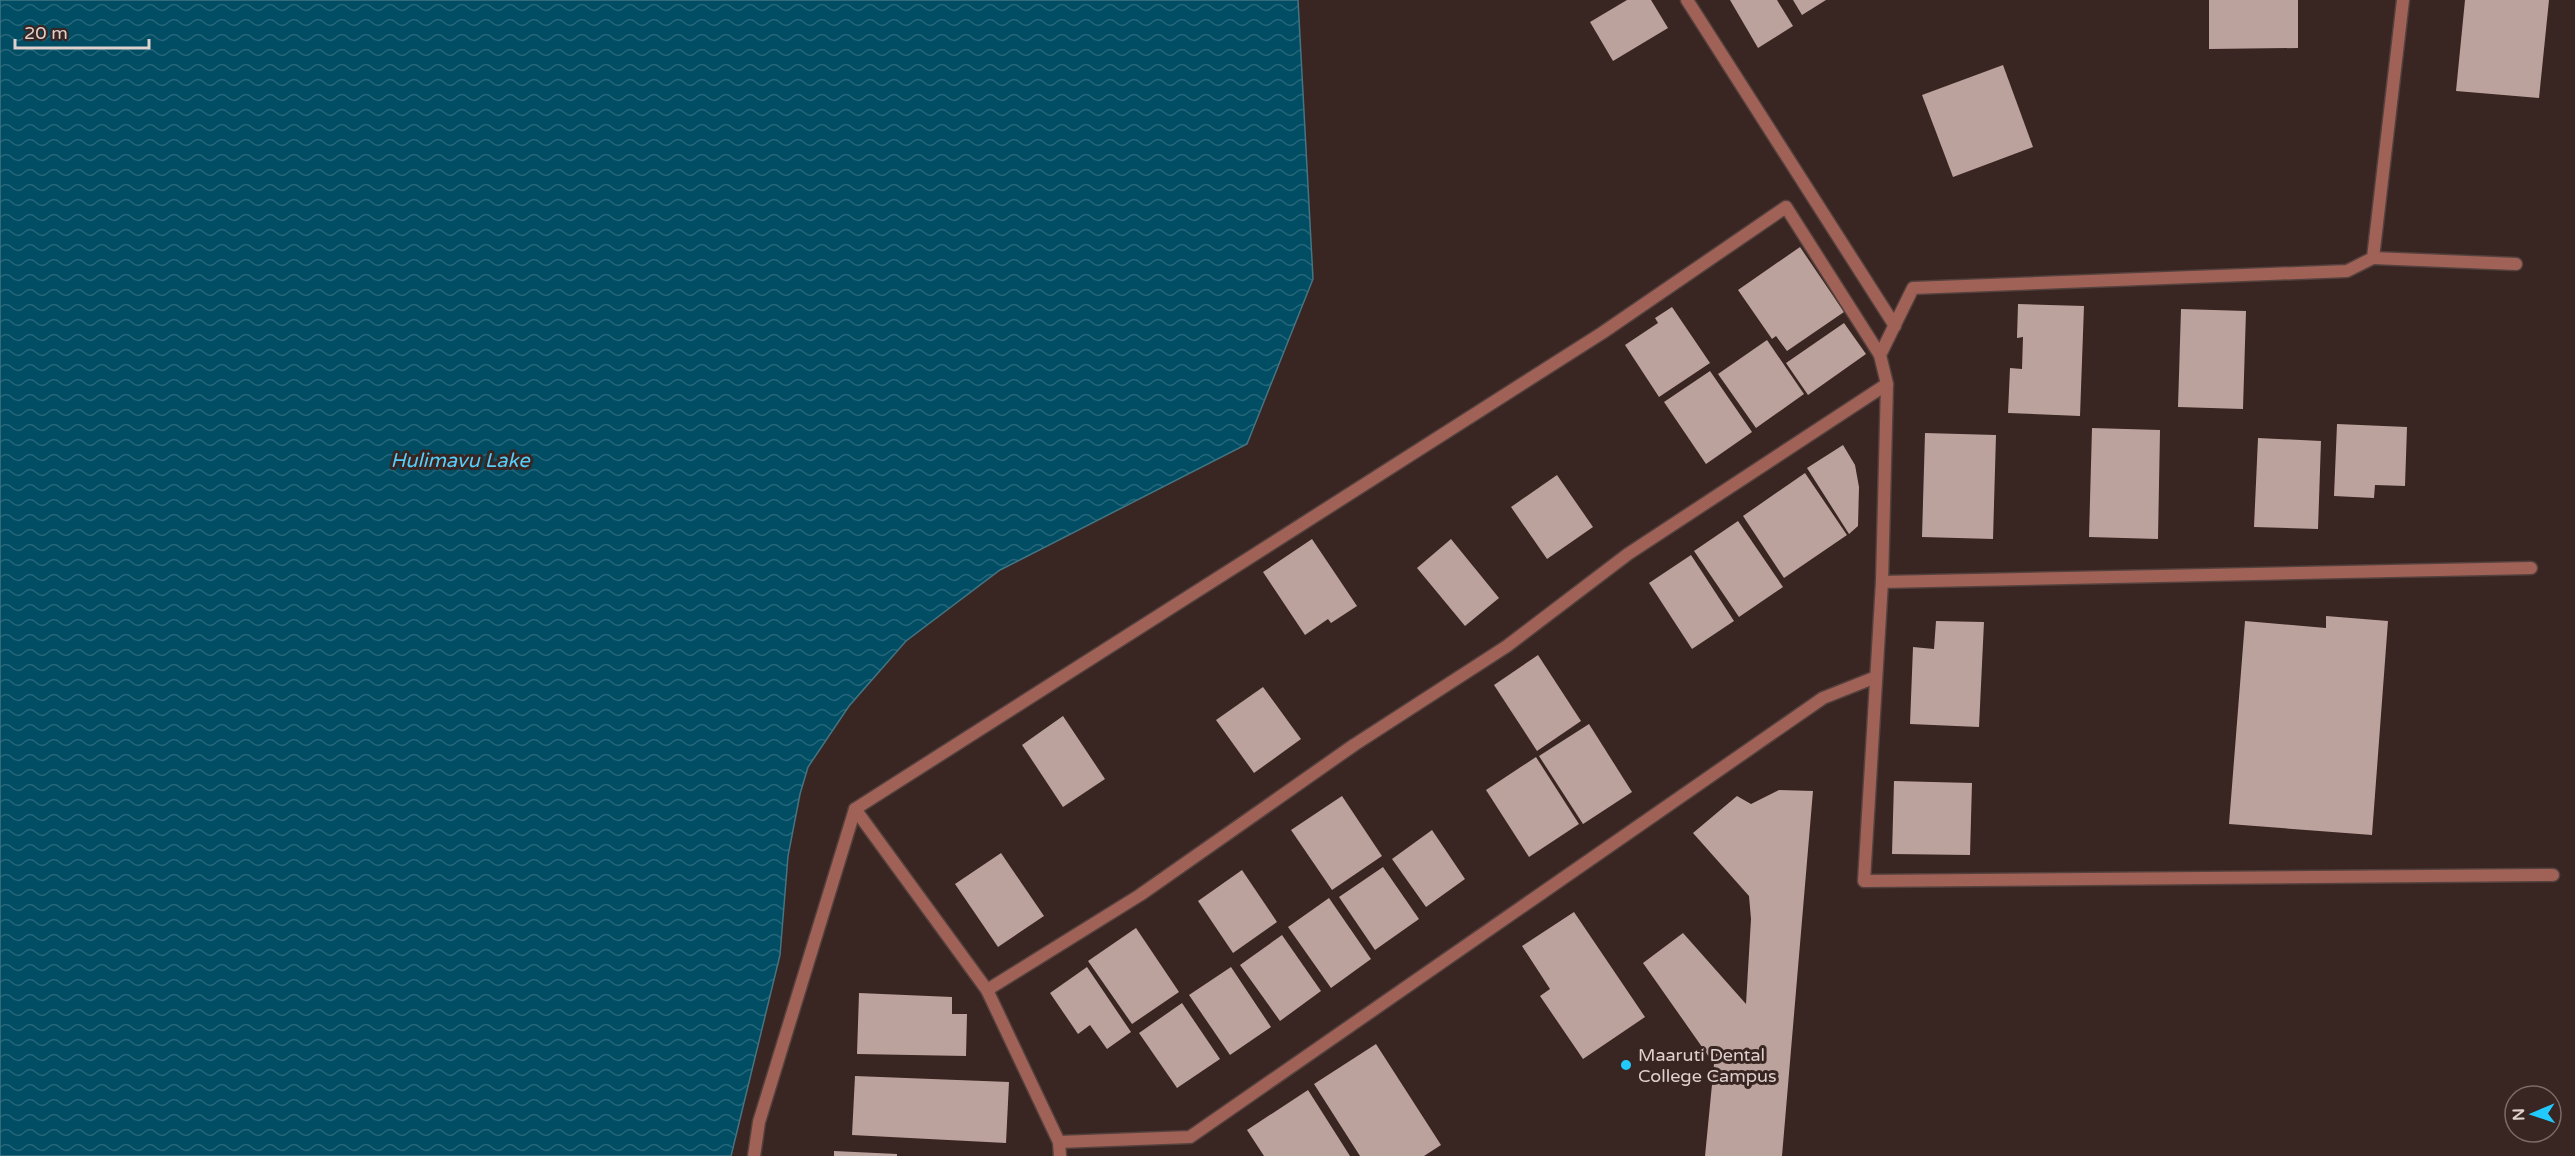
<svg xmlns="http://www.w3.org/2000/svg" width="2575" height="1156" font-family="'Varela Round',sans-serif">
	<style>
		.water { fill: url(#water-waves); stroke: #437584; stroke-width: 1.5 }
		.building { fill: #bca29d }
		.lines { fill: none; stroke-linecap: round; stroke-linejoin: round }
		.service-casing { stroke: #54413d; stroke-width: 15 }
		.minor-casing { stroke: #54413d; stroke-width: 15 }
		.service { stroke: #a06157; stroke-width: 12 }
		.minor { stroke: #a06157; stroke-width: 12 }
		.poi-dot { fill: #22c9fd; stroke: #392521; stroke-width: 2 }
		.labels { text-anchor: middle; dominant-baseline: central; stroke-width: 6; stroke-linejoin: round; paint-order: stroke }
		.poi-label { font-size: 18px; fill: #dfd1ce; stroke: #392521; text-anchor: start }
		.water-label { font-size: 20px; font-style: italic; fill: #54cefb; stroke: #392521 }
	</style>
	<defs>
		<pattern id="water-waves" width="16" height="10" patternUnits="userSpaceOnUse" patternTransform="scale(1.5)"><rect width="16" height="10" fill="#004d64"/><path d="M0 5q4-4 8 0t8 0" fill="none" stroke="#256679"/></pattern>
	</defs>
	<rect width="100%" height="100%" fill="#392521"/>
	<polygon class="water" points="0,0 1298,0 1313,279 1247,444 1000,570 906,641 849,706 808,767 800,794 788,856 780,955 731,1156 0,1156"/>
	<g class="building">
		<polygon points="1627,0 1651,0 1668,28 1613,61 1590,22"/>
		<polygon points="1730,0 1777,0 1793,26 1758,48"/>
		<polygon points="1793,0 1826,0 1802,15"/>
		<polygon points="2209,0 2298,0 2298,48 2209,49"/>
		<polygon points="2465,0 2549,0 2539,98 2456,91"/>
		<polygon points="2003,65 2033,147 1953,177 1922,95"/>
		<polygon points="1800,247 1844,312 1787,351 1776,336 1772,339 1738,290"/>
		<polygon points="2018,304 2084,306 2080,416 2008,413 2010,368 2022,369 2023,337 2017,338"/>
		<polygon points="1672,307 1710,363 1659,397 1625,345 1658,323 1655,318"/>
		<polygon points="2181,309 2246,311 2243,409 2178,407"/>
		<polygon points="1844,323 1866,354 1808,395 1786,363"/>
		<polygon points="1767,340 1804,394 1756,428 1718,374"/>
		<polygon points="1710,371 1752,432 1706,464 1664,402"/>
		<polygon points="2337,424 2407,427 2405,486 2375,485 2374,498 2334,496"/>
		<polygon points="2092,428 2160,430 2158,539 2089,537"/>
		<polygon points="1925,433 1996,435 1993,539 1922,537"/>
		<polygon points="2258,438 2321,441 2318,529 2254,527"/>
		<polygon points="1843,445 1855,465 1859,487 1858,526 1849,534 1807,468"/>
		<polygon points="1805,473 1847,535 1784,578 1743,516"/>
		<polygon points="1557,475 1593,527 1547,559 1511,507"/>
		<polygon points="1738,521 1783,587 1739,617 1694,551"/>
		<polygon points="1312,539 1357,606 1331,623 1328,619 1305,635 1263,572"/>
		<polygon points="1451,539 1499,598 1465,626 1417,568"/>
		<polygon points="1691,555 1734,621 1692,649 1649,583"/>
		<polygon points="2326,616 2388,621 2372,835 2229,824 2245,621 2326,628"/>
		<polygon points="1936,621 1984,622 1979,727 1910,724 1913,647 1934,649"/>
		<polygon points="1538,655 1581,721 1537,751 1494,685"/>
		<polygon points="1263,687 1301,739 1254,773 1216,720"/>
		<polygon points="1063,716 1105,779 1063,807 1022,745"/>
		<polygon points="1589,724 1632,792 1583,824 1539,756"/>
		<polygon points="1536,757 1579,824 1529,857 1486,790"/>
		<polygon points="1894,781 1972,783 1970,855 1892,854"/>
		<polygon points="1779,790 1813,791 1782,1156 1705,1156 1714,1064 1643,963 1683,933 1746,1004 1751,919 1749,896 1693,833 1737,796 1751,804"/>
		<polygon points="1342,796 1382,856 1332,890 1291,830"/>
		<polygon points="1432,830 1465,879 1426,907 1392,859"/>
		<polygon points="1001,853 1044,916 998,947 955,884"/>
		<polygon points="1383,867 1419,919 1375,950 1339,897"/>
		<polygon points="1242,870 1277,922 1233,953 1198,901"/>
		<polygon points="1329,898 1371,959 1331,988 1288,927"/>
		<polygon points="1574,912 1645,1017 1583,1059 1540,996 1550,989 1522,946"/>
		<polygon points="1136,928 1179,992 1132,1024 1088,961"/>
		<polygon points="1282,935 1321,991 1280,1021 1240,965"/>
		<polygon points="1087,967 1131,1032 1107,1049 1090,1025 1078,1034 1050,993"/>
		<polygon points="1231,967 1271,1027 1230,1055 1189,995"/>
		<polygon points="859,993 952,997 952,1014 967,1014 966,1056 857,1054"/>
		<polygon points="1182,1003 1220,1059 1177,1088 1139,1033"/>
		<polygon points="1376,1044 1441,1145 1424,1156 1360,1156 1314,1084"/>
		<polygon points="855,1076 1009,1082 1006,1143 852,1135"/>
		<polygon points="1308,1090 1350,1156 1264,1156 1247,1130"/>
		<polygon points="834,1151 897,1154 897,1156 834,1156"/>
	</g>
	<g class="lines">
		<g class="service-casing">
			<polyline id="service" points="1687,0 1895,326"/>
		</g>
		<g class="minor-casing">
			<g id="minor">
				<polyline points="2403,0 2373,258 2347,271 1913,288 1880,355 1887,384 1882,582 1864,881 2553,875"/>
				<polyline points="2373,258 2516,264"/>
				<polyline points="1882,582 2531,568"/>
				<polyline points="987,990 1140,895 1354,745 1507,646 1628,554 1887,384"/>
				<polyline points="1059,1142 1190,1137 1823,698 1876,677"/>
				<polyline points="754,1156 759,1122 855,809"/>
				<polyline points="1060,1156 1059,1142 987,990 855,809 1602,333 1786,207 1880,355"/>
			</g>
		</g>
		<use href="#service" class="service"/>
		<use href="#minor" class="minor"/>
	</g>
	<circle class="poi-dot" cx="1626" cy="1065" r="6"/>
	<g class="labels">
		<g class="poi-label">
			<text x="1638" y="1055">Maaruti Dental<tspan x="1638" dy="21">College Campus</tspan></text>
		</g>
		<g class="water-label">
			<text x="460" y="461">Hulimavu Lake</text>
		</g>
	</g>
	<g transform="translate(2533 1114) rotate(268)"><circle r="28" fill="#392521" stroke="#7b6a66" stroke-width="1.5"/>
	<path d="M0-4.5L10 22L0 15L-10 22Z" fill="#22c9fd"/>
	<text y="-9" font-size="16" font-weight="bold" text-anchor="middle" fill="#dfd1ce">N</text>
	</g>
	<path d="M15 39v9h134v-9" fill="none" stroke="#dfd1ce" stroke-width="3"/>
	<text x="24" y="39" font-size="18" fill="#dfd1ce" stroke="#392521" stroke-width="4.5" paint-order="stroke">20 m</text>
</svg>
